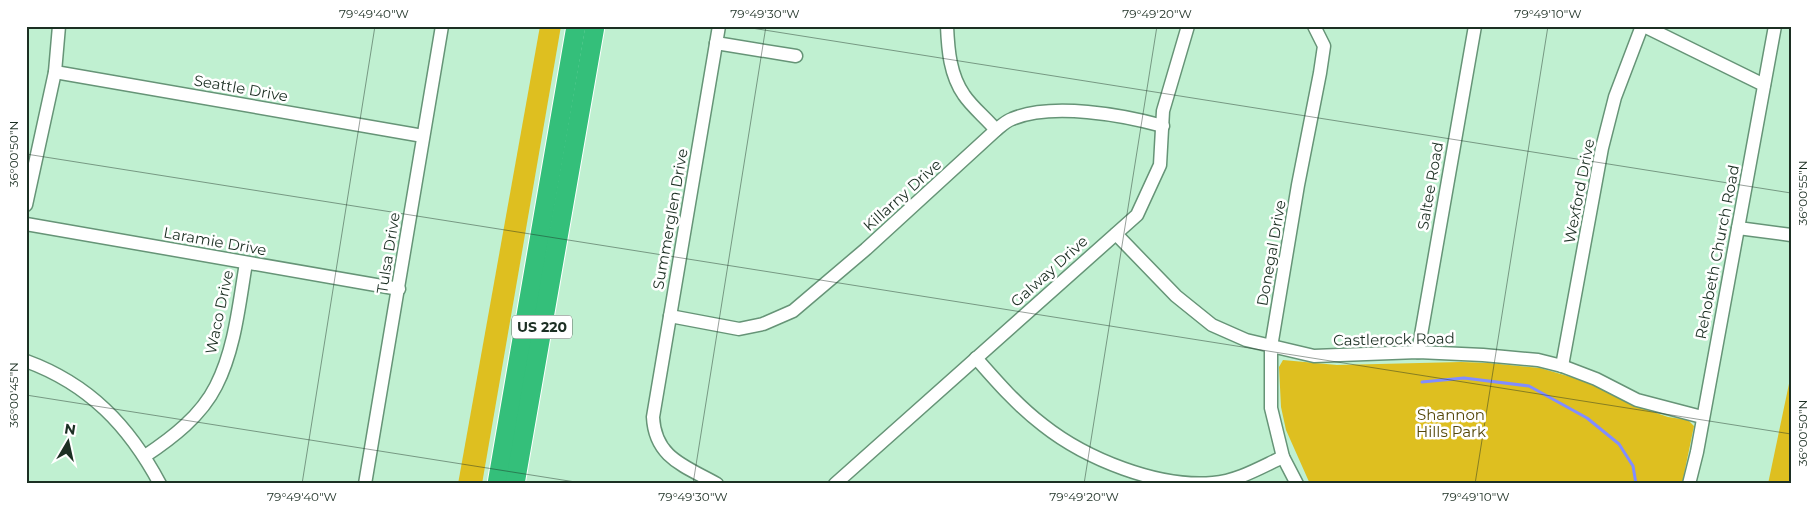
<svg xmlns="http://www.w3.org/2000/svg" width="1817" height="510" font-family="Montserrat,sans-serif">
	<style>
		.green { fill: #debf20 }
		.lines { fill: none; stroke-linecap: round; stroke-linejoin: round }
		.stream { stroke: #818dff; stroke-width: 3 }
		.minor-casing { stroke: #669477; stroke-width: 15 }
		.highway-casing { stroke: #fff; stroke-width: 21 }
		.minor { stroke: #fff; stroke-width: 12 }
		.highway { stroke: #34bf7a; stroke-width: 19 }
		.ticks { fill: none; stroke: #1c2f23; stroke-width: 1; stroke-opacity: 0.45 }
		.labels { text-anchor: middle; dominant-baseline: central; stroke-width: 5; stroke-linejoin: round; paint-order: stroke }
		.shield { fill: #fff; stroke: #606d65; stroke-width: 1 }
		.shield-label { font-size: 14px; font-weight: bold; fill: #1c2f23 }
		.street-label { font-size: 15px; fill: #1c2f23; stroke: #fff }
		.park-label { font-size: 15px; fill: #554809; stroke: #fff }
		.neatline { fill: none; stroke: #1c2f23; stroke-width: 2 }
		.ticks-label { font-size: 12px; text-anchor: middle; fill: #1c2f23 }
	</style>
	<rect width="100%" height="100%" fill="#c0f0d1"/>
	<g class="green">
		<polygon points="540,26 561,26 482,484 458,484"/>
		<polygon points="1283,360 1337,365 1461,362 1489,363 1540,368 1571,377 1594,385 1636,406 1668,417 1688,420 1694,426 1682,484 1310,484 1286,430 1281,407 1279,367"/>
		<polygon points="1790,379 1791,484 1768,484"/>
	</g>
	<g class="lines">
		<polyline class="stream" points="1422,382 1464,378 1529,386 1587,418 1619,444 1633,466 1636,484"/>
		<g class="minor-casing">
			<g id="minor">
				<path d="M 947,26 C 948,50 950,75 964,95 C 972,107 986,118 996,130"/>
				<polyline points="1644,26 1764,85"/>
				<polyline points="716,43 796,56"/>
				<polyline points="55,72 423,136"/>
				<polyline points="26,205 55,72 59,26"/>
				<polyline points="26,224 399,289"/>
				<polyline points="1738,228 1791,235"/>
				<polyline points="1116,234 1176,296 1212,325 1246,340 1314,356 1418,352 1483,355 1538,360 1562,366 1596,379 1637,400 1702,417"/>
				<path d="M 670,316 L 739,329 L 763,324 L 793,311 L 866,249 L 996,130 C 1001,126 1006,121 1012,119 C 1052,102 1123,115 1163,126"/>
				<polyline points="1418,352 1475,26"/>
				<path d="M 976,358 C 997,382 1018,406 1043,425 C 1086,459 1158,488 1213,483 C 1238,481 1261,467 1283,457"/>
				<path d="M 26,361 C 89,384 129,426 160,484"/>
				<polyline points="1562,366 1602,148 1615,97 1642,26"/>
				<path d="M 145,456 C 172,438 201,416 216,386 C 235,349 239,304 246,263"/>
				<polyline points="365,484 442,26"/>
				<path d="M 717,484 C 685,466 655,458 653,417 L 719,26"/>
				<polyline points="835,484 1137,215 1160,165 1163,111 1188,26"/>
				<polyline points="1297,484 1283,457 1271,408 1271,347 1298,185 1320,73 1324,46 1314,26"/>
				<polyline points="1689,484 1697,452 1775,26"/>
			</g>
		</g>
		<g class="highway-casing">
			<g id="highway">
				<polyline points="497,484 576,26"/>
				<polyline points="515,484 595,26"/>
			</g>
		</g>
		<use href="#minor" class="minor"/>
		<use href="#highway" class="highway"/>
	</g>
	<path class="ticks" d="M 739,26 L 1791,193M 26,154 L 1791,434M 26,395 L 588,484M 302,484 L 375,26M 693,484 L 766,26M 1084,484 L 1157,26M 1475,484 L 1548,26"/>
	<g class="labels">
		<rect class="shield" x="512" y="315.5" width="60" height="23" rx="4"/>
		<g class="shield-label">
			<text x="542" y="327">US 220</text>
		</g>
		<g class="street-label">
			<text transform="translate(241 88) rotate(10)">Seattle Drive</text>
			<text transform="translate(1430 186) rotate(-80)">Saltee Road</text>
			<text transform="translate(1579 191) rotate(-79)">Wexford Drive</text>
			<text transform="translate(902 195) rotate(-42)">Killarny Drive</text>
			<text transform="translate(670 219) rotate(-80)">Summerglen Drive</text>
			<text transform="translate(215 241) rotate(10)">Laramie Drive</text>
			<text transform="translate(1717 252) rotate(-79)">Rehobeth Church Road</text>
			<text transform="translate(388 253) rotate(-81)">Tulsa Drive</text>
			<text transform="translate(1271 253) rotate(-80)">Donegal Drive</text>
			<text transform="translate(1049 271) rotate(-42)">Galway Drive</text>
			<text transform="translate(219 312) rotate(-78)">Waco Drive</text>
			<text transform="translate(1394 339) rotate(-1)">Castlerock Road</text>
		</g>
		<g class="park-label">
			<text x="1451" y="414">Shannon<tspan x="1451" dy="17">Hills Park</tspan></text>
		</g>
	</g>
	<rect width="1817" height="510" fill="none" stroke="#ffffff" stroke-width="55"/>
	<g transform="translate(68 442) rotate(9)" stroke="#ffffff" stroke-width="4" paint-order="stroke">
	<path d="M0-4L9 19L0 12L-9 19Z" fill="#1c2f23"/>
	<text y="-8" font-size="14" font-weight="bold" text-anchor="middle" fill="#1c2f23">N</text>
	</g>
	<rect x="28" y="28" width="1762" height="454" class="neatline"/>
	<g class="ticks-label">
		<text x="374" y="18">79°49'40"W</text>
		<text x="765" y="18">79°49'30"W</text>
		<text x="1157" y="18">79°49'20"W</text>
		<text x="1548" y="18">79°49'10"W</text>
		<text transform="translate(14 154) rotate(-90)" y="4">36°00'50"N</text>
		<text transform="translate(1803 193) rotate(-90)" y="4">36°00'55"N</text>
		<text transform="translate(14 395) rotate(-90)" y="4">36°00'45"N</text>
		<text transform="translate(1803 433) rotate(-90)" y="4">36°00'50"N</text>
		<text x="302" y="501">79°49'40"W</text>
		<text x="693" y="501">79°49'30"W</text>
		<text x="1084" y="501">79°49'20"W</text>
		<text x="1476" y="501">79°49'10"W</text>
	</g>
</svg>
